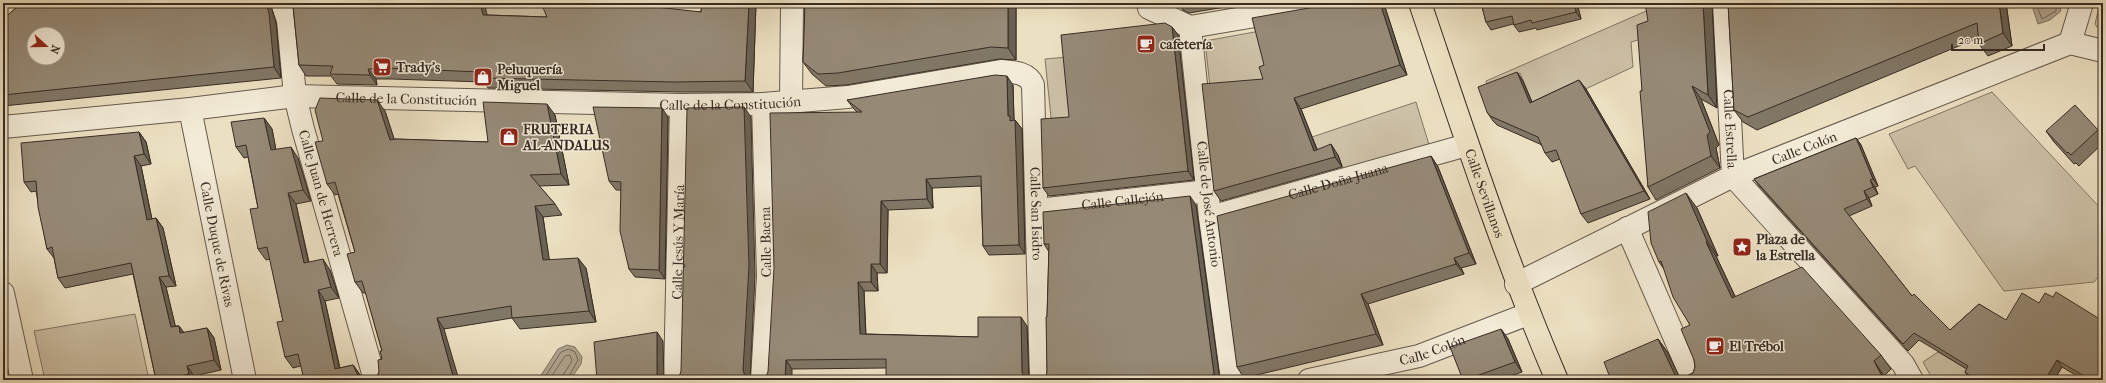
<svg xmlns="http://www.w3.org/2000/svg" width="2106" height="383" font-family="'IM FELL French Canon',serif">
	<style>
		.green { fill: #cdc1a7; stroke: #827666 }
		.water { fill: #afa38d; stroke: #7f7363 }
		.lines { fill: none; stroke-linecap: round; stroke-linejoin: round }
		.shore { stroke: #746859; stroke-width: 1 }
		.minor-casing { stroke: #65594c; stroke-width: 24 }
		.major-casing { stroke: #382c25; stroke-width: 24 }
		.minor { stroke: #f3ebd7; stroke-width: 22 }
		.major { stroke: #ece0c2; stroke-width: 22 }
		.wall { fill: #817766; stroke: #382c25 }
		.shaded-wall { fill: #696153; stroke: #382c25 }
		.building { fill: #968a77; stroke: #382c25; fill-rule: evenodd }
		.labels { text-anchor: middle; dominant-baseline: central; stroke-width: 3; stroke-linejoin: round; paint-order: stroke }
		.poi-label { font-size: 14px; font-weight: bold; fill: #382c25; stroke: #f3ebd7; text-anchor: start }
		.street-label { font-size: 14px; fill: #382c25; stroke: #f3ebd7 }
	</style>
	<rect width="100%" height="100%" fill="#ece0c2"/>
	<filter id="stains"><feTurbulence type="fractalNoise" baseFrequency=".005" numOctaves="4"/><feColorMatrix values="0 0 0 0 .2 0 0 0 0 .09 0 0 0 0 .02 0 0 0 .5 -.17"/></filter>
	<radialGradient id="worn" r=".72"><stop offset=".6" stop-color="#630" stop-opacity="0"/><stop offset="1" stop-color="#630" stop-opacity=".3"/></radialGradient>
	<g class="green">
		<polygon points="484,3 545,3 554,27 490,26"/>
		<polygon points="2100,3 2103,3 2103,29 2097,27 2095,24"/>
		<polygon points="1653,8 1685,26 1631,42 1633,67 1536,112 1520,73 1487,87 1486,81"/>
		<polygon points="1260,31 1273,97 1211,95 1205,41"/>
		<polygon points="1068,57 1090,124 1052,127 1045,59"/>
		<polygon points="1992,92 2103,211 2103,271 2094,282 2004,291 1915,166 1908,169 1889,134"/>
		<polygon points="1416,102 1430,148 1345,173 1338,155 1321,161 1312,137"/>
		<polygon points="135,314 149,380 45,380 34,331"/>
		<polygon points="1938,352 1968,370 1969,380 1933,380 1923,362"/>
	</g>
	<g class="water">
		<polygon points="2036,3 2059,3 2061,11 2050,20 2038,24 2033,9"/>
		<polygon points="567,345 575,347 582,357 581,364 570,380 538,380 558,349"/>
	</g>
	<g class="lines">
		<g class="shore">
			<polyline points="2039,3 2038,9 2042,19 2056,11 2056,3"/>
			<polyline points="543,380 561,352 569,349 575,352 578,360 567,380"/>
			<polyline points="549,380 565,356 570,355 572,361 563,375 562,380"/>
		</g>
		<g class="minor-casing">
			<g id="minor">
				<path id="s1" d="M 282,3 L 288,20 L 295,96 L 303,129 L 375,380"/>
				<polyline points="1148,3 1149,8 1190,27 1331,3"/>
				<path id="s2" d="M 1724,3 L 1733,176 L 1903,364 L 1912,380"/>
				<path id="s3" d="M 1190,27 L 1210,217 L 1232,380"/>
				<polyline points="2070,43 2082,3"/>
				<polyline points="791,100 792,3"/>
				<path id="s4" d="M 190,109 L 245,380"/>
				<path id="s5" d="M 3,127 L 190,109 L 295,96 L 681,105 L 763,104 L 848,97 L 1001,71 C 1013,72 1028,72 1033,85 L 1041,380"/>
				<path id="s6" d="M 1038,210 L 1208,191"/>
				<path id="s7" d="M 1210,217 L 1467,145"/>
				<polyline points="1627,228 1693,380"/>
				<path id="s8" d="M 1516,284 L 1733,176 L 2070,43 L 2103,51"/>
				<polyline points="3,293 22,380"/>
				<path id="s9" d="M 675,380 L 681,105"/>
				<polyline points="762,380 768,276 763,104"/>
				<path id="s10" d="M 1309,380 L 1419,356 L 1528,314"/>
			</g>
		</g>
		<g class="major-casing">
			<g id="major">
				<path id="s11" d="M 1420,3 C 1463,130 1504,257 1557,380"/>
			</g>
		</g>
		<use href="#minor" class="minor"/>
		<use href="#major" class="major"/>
	</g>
	<g class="wall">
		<polygon points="22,3 270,3 276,23 281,78 3,106 3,19"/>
		<polygon points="702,3 756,3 753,92 681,92 488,88 484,82 391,79 376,79 377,85 337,84 331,76 306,76 299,65 293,6 488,15 547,17 701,12"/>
		<polygon points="805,3 1016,3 1016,60 999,59 846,85 826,86 812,74 803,62"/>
		<polygon points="1178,3 1250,3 1189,13 1183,10"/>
		<polygon points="1329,3 1383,3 1384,4 1407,75 1301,109 1317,149 1338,155 1342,167 1221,201 1214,191 1263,79 1264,65"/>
		<polygon points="1481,3 1577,3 1581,19 1537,30 1536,28 1519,32 1513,24 1491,30 1486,22"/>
		<polygon points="1712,3 1717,108 1701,99 1719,145 1716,148 1720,168 1656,200 1648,187 1642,91 1648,21"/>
		<polygon points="1728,3 2006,3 2012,46 1988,56 1979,44 1978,38 1757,130 1743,122 1734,110"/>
		<polygon points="1172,27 1178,35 1194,180 1049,196 1043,188 1069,117"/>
		<polygon points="1517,72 1523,81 1532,102 1579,80 1586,89 1650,199 1588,223 1581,214 1560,159 1552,162 1545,153 1542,145 1497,125 1493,121 1487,112"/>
		<polygon points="1013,85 1014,121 1015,120 1022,129 1025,254 989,255 983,246 981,186 932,188 933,208 888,210 887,273 877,273 878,291 864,291 866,334 978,337 1027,326 1029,380 886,368 792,369 768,372 857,112 854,109 847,100"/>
		<polygon points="385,111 394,139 488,142 555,115 569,185 539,186 555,204 562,215 543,217 549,260 586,268 596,322 520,329 512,318 444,329 376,378 379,372 382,359 382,351 366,293 363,293 355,282 355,252 338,194 335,195 327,184 323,141"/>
		<polygon points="668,117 665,279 635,277 629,269 621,190 616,190 609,181"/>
		<polygon points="264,118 272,129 276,150 298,158 311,201 296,204 309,262 330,270 339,298 325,301 340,368 353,365 361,376 363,380 301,366 293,368 285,357 283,321 270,259 266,260 258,249 258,208 248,157 244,158 236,147"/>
		<polygon points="2098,130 2103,138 2103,143 2079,166 2076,163 2074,164 2054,142 2046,131"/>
		<polygon points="139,132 146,142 151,164 141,166 152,219 156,218 163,228 176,286 166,287 175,326 179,326 184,333 207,328 214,338 221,370 194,376 195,380 156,380 133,274 65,288 58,278 54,258 47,249 36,191 31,192 24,182"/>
		<polygon points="1856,138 1861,145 1878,186 1875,187 1878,194 1869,198 1872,206 1849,216 1912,296 1950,330 1979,304 2103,380 2084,380 2062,367 2054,380 1970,380 1965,372 1967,369 1919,340 1908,351 1759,186 1754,179"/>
		<polygon points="1431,156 1438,167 1476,264 1461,268 1464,274 1368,304 1383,345 1244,378 1237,367"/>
		<polygon points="1196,205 1220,380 1043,380 1046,377 1047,371 1047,317 1049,252 1044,244"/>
		<polygon points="1697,208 1718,256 1716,256 1735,296 1881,355 1891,369 1884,376 1611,380 1658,339 1668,353 1679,377 1682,378 1693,373 1695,367 1690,325 1664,269 1659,262"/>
		<polygon points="1501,329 1508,339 1522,372 1499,380 1463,380"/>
	</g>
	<g class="shaded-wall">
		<polygon points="266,3 270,3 276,23 281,78 274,67"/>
		<polygon points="480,3 484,3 490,26 483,15"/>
		<polygon points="749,3 756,3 753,92 745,81"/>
		<polygon points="1008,3 1016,3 1016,60 1008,48"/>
		<polygon points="1380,3 1383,3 1384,4 1407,75 1400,65"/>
		<polygon points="1574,3 1577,3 1581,19 1576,12"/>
		<polygon points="1703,3 1712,3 1717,108 1708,95"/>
		<polygon points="1999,3 2006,3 2012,46 2003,33"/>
		<polygon points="1172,27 1178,35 1194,180 1188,171"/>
		<polygon points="368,69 376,79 377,85 370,75"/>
		<polygon points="1517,72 1523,81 1536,112 1530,103"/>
		<polygon points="1007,76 1013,85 1014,121 1015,120 1022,129 1025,254 1019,245 1008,116"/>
		<polygon points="1579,80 1586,89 1650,199 1644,191"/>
		<polygon points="1692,86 1701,99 1719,145 1716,148 1720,168 1711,156"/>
		<polygon points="1294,98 1301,109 1321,161 1314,151"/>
		<polygon points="377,100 385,111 398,151 390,140"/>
		<polygon points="547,104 555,115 569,185 561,174"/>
		<polygon points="744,107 751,117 755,276 750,380 746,380 743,370"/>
		<polygon points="662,108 668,117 665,279 659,270"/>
		<polygon points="264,118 272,129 278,161 271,150"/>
		<polygon points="139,132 146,142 151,164 144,154"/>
		<polygon points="1856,138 1861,145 1878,186 1873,179"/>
		<polygon points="1331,144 1338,155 1342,167 1335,157"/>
		<polygon points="291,147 298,158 311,201 303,190"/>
		<polygon points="134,156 141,166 154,230 147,220"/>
		<polygon points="1431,156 1438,167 1476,264 1469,253"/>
		<polygon points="926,179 932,188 933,208 927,199"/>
		<polygon points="1870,180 1875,187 1878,194 1873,187"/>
		<polygon points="1864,191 1869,198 1872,206 1867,199"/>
		<polygon points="288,193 296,204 311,274 304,263"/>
		<polygon points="1686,193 1697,208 1718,256 1707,241"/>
		<polygon points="1190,196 1196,205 1220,380 1218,380 1214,374"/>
		<polygon points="881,201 888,210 887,273 880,264"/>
		<polygon points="535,206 543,217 551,271 543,260"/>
		<polygon points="156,218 163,228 176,286 169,276"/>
		<polygon points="1706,242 1716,256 1742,312 1732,298"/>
		<polygon points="578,258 586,268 596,322 589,311"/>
		<polygon points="1454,258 1461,268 1464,274 1456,264"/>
		<polygon points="323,259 330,270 339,298 331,287"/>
		<polygon points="871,264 877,273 878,291 871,282"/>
		<polygon points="159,277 166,287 178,337 171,327"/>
		<polygon points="858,282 864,291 866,343 860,334"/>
		<polygon points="318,290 325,301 342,380 335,369"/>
		<polygon points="1361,294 1368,304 1383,345 1376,334"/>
		<polygon points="1021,317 1027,326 1029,380 1024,378 1022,372"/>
		<polygon points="437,318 444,329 459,380 454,380"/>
		<polygon points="179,326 186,335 180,333"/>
		<polygon points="207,328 214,338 221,370 214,360"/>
		<polygon points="1501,329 1508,339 1522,372 1515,362"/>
		<polygon points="657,332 663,341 664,380 660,380 657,376"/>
		<polygon points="1658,339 1668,353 1681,380 1675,375"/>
		<polygon points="786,360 792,369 792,380 785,380"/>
		<polygon points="2057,360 2062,367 2054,380 2045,380"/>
		<polygon points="1874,361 1884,376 1887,380 1884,380"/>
		<polygon points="353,365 361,376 363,380 359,378"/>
		<polygon points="187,366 194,376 195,380 193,380 189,374"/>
		<polygon points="1212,375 1216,380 1213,380"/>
	</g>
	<g class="building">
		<path d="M 22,3 L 266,3 L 269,13 L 274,67 L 3,95 L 3,19 ZM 34,34 L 58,34 L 58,58 L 34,58 Z"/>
		<polygon points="292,3 480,3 483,15 547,17 541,3 621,3 701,12 702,3 749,3 745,81 674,82 481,78 481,72 384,68 368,69 370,75 330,74 333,66 299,65 293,6"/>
		<polygon points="805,3 1008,3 1008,48 991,47 838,73 818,74 803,62"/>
		<polygon points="1329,3 1380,3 1400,65 1294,98 1314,151 1331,144 1335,157 1214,191 1202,84 1263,79 1259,67 1264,65 1252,18 1326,5"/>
		<polygon points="1481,3 1574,3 1576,12 1532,23 1531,20 1514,25 1512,16 1486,22"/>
		<polygon points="1645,3 1703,3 1708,95 1692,86 1710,132 1707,135 1711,156 1648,187 1640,91 1642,91 1637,25 1648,21"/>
		<polygon points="1728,3 1999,3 2003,33 1979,44 1977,23 1748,117 1734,110"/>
		<polygon points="1165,23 1172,27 1188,171 1043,188 1041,119 1069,117 1061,35"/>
		<polygon points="1517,72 1530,103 1579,80 1644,191 1581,214 1556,150 1545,153 1538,137 1490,116 1487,112 1478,87"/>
		<polygon points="995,75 1007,76 1008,116 1010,116 1010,121 1015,120 1019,245 983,246 981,176 926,179 927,199 881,201 880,264 871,264 871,282 858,282 860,334 978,337 978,317 1021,317 1022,372 1024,378 1028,380 886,380 886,359 786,360 785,380 764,380 768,372 774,268 770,113 862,112 847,100"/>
		<polygon points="320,98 377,100 390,140 396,139 488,142 483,102 547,104 561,174 530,175 555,204 535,206 543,260 578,258 589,311 512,318 511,306 437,318 454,380 372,380 376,378 379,372 378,360 382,359 380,351 382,351 362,281 355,282 347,254 355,252 335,182 327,184 315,142 323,141 315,110"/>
		<polygon points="2075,105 2098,130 2071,155 2068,152 2067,153 2046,131"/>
		<polygon points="593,107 662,108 659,270 629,269 620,231 621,182 609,181"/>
		<polygon points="744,107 749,266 743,370 746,380 676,380 679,377 681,371 687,108"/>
		<polygon points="264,118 271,150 291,147 303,190 288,193 304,263 323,259 331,287 318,290 335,369 353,365 359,378 362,380 304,380 298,354 285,357 277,322 283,321 267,247 258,249 250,209 258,208 246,145 236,147 231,122"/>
		<polygon points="139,132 144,154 134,156 147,220 156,218 169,276 159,277 171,327 179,326 180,333 207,328 214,360 187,366 189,374 180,376 181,380 156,380 131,263 58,278 52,247 47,249 38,207 36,181 24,182 21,143"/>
		<polygon points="1856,138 1873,179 1870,180 1873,187 1864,191 1867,199 1844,209 1912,296 1914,294 1950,330 1979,304 2006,320 2022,293 2039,303 2045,293 2053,297 2056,292 2103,321 2103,380 2091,380 2057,360 2045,380 1972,380 1973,378 1965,372 1968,366 1914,333 1903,344 1754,179"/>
		<polygon points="1431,156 1469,253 1454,258 1456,264 1361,294 1376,334 1237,367 1217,216"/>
		<polygon points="1686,193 1707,241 1706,242 1732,298 1802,267 1881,355 1874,361 1884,380 1611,380 1604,362 1658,339 1675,375 1682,378 1693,373 1695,367 1694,360 1681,329 1690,325 1673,297 1661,261 1659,262 1651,243 1648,212"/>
		<polygon points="1190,196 1214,374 1212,375 1213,380 1043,380 1046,377 1047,371 1046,317 1047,317 1049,244 1044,244 1043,212"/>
		<polygon points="1501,329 1515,362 1465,380 1463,380 1450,347"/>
		<polygon points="657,332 657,376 661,380 597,380 594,342"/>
	</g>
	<defs>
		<g id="cafe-square" transform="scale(1)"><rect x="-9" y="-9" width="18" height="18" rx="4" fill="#8f2418" stroke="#f3ebd7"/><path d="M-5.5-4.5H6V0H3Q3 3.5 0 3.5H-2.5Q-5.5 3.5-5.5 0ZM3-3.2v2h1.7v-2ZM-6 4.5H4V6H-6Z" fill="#fff"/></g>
		<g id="supermarket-square" transform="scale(1)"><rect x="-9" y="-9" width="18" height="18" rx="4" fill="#8f2418" stroke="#f3ebd7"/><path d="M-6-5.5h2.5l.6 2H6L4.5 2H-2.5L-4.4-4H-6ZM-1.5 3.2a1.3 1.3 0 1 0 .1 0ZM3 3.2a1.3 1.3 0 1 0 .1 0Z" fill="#fff"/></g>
		<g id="shop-square" transform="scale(1)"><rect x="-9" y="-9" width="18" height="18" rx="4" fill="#8f2418" stroke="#f3ebd7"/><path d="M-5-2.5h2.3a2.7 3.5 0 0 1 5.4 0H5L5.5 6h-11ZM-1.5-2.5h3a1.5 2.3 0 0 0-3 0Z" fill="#fff"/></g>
		<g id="sight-square" transform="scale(1)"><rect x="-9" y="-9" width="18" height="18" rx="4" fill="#8f2418" stroke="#f3ebd7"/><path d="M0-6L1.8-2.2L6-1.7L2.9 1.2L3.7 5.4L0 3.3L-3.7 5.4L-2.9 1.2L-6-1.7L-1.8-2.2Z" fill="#fff"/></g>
	</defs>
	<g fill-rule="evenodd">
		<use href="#cafe-square" x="1146" y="44"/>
		<use href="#supermarket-square" x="382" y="67"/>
		<use href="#shop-square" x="483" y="77"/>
		<use href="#shop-square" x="509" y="137"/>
		<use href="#sight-square" x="1742" y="247"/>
		<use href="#cafe-square" x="1715" y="346"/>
	</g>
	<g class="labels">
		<g class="poi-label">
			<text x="1160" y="44">cafetería</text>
			<text x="396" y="67">Trady's</text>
			<text x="497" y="69">Peluquería<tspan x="497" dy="16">Miguel</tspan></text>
			<text x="523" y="129">FRUTERIA<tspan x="523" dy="16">AL-ANDALUS</tspan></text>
			<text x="1756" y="239">Plaza de<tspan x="1756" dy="16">la Estrella</tspan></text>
			<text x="1729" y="346">El Trébol</text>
		</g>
		<g class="street-label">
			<text stroke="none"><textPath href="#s5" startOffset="405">Calle de la Constitución</textPath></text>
			<text stroke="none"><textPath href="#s5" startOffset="729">Calle de la Constitución</textPath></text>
			<text stroke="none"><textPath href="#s2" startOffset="126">Calle Estrella</textPath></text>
			<text stroke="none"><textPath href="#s8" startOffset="319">Calle Colón</textPath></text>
			<text stroke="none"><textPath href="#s7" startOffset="133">Calle Doña Juana</textPath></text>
			<text stroke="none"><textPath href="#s1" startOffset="195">Calle Juan de Herrera</textPath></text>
			<text stroke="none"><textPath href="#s11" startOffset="201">Calle Sevillanos</textPath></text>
			<text stroke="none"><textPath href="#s6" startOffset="85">Calle Callejón</textPath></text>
			<text stroke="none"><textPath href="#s3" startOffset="178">Calle de José Antonio</textPath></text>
			<text stroke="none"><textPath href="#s5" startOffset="1168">Calle San Isidro</textPath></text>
			<text stroke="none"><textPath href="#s9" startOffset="138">Calle Jesús Y María</textPath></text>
			<text transform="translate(766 242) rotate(-91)">Calle Baena</text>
			<text stroke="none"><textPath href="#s4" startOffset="138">Calle Duque de Rivas</textPath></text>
			<text stroke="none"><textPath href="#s10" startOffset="127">Calle Colón</textPath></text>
		</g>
	</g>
	<rect width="2106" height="383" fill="none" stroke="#ece0c2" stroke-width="16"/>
	<rect x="4" y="4" width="2098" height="375" fill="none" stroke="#382c25" stroke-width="2"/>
	<rect x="8" y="8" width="2090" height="367" fill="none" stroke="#382c25"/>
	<g transform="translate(46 46) rotate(111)"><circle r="19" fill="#f3ebd7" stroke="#a89f90"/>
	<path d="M0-3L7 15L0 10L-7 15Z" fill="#8f2418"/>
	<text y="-6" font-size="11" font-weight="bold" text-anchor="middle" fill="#382c25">N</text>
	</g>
	<path d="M1952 44v6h92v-6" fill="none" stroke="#382c25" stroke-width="2"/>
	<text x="1958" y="44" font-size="12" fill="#382c25" stroke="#f3ebd7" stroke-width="3" paint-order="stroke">20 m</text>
	<rect width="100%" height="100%" filter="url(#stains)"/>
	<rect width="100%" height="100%" fill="url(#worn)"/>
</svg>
